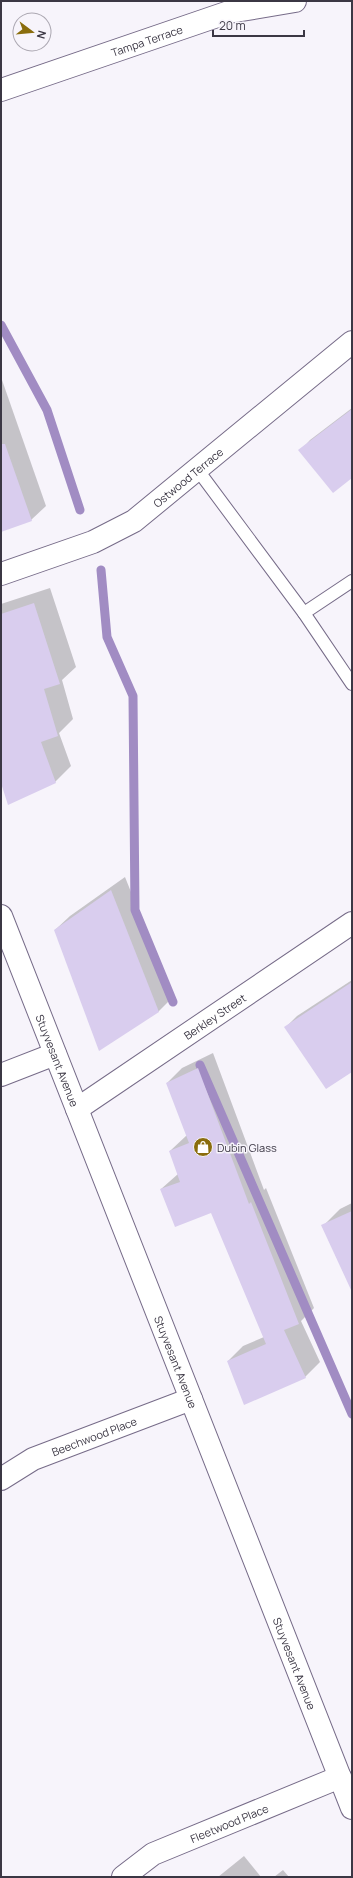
<svg xmlns="http://www.w3.org/2000/svg" width="353" height="1878" font-family="Manrope,sans-serif">
	<style>
		.shadow { fill: #0003 }
		.lines { fill: none; stroke-linecap: round; stroke-linejoin: round }
		.stream { stroke: #a18cc3; stroke-width: 9 }
		.building { fill: #d9cdee }
		.lane-casing { stroke: #766b88; stroke-width: 14 }
		.street-casing { stroke: #766b88; stroke-width: 24 }
		.secondary-casing { stroke: #766b88; stroke-width: 24 }
		.lane { stroke: #fff; stroke-width: 12 }
		.street { stroke: #fff; stroke-width: 22 }
		.secondary { stroke: #fff; stroke-width: 22 }
		.labels { text-anchor: middle; dominant-baseline: central; stroke-width: 3; stroke-linejoin: round; paint-order: stroke }
		.street-label { font-size: 11px; fill: #3b3744; stroke: #f7f4fb }
		.poi-label { font-size: 11px; fill: #3b3744; stroke: #f7f4fb; text-anchor: start }
	</style>
	<rect width="100%" height="100%" fill="#f7f4fb"/>
	<g class="shadow">
		<polygon points="1,380 2,380 46,506 31,520 1,531"/>
		<polygon points="352,408 352,477 300,451 310,440"/>
		<polygon points="50,588 76,667 62,680 73,719 59,733 71,766 55,782 1,780 1,604"/>
		<polygon points="125,877 173,997 158,1012 55,930 70,916"/>
		<polygon points="352,980 352,1071 286,1027 297,1016"/>
		<polygon points="213,1053 264,1190 266,1188 314,1308 301,1321 320,1362 305,1377 228,1361 243,1346 264,1337 212,1211 161,1189 178,1174 170,1151 187,1135 167,1083 182,1068"/>
		<polygon points="352,1203 352,1289 323,1226 340,1209"/>
		<polygon points="244,1856 261,1877 218,1877"/>
		<polygon points="283,1870 289,1877 274,1877"/>
	</g>
	<g class="lines">
		<g class="stream">
			<polyline points="1,325 47,410 80,510"/>
			<polyline points="101,570 107,637 133,696 135,910 173,1002"/>
			<polyline points="200,1065 352,1414"/>
		</g>
	</g>
	<g class="building">
		<polygon points="352,409 352,478 333,493 298,450"/>
		<polygon points="1,444 5,444 32,521 1,532"/>
		<polygon points="34,603 60,684 44,689 58,736 41,742 56,783 8,805 1,783 1,614"/>
		<polygon points="111,890 159,1012 99,1051 54,930"/>
		<polygon points="352,982 352,1072 326,1089 284,1027"/>
		<polygon points="198,1068 249,1204 251,1202 299,1324 284,1330 306,1378 244,1405 227,1361 266,1344 211,1213 175,1227 160,1189 180,1182 169,1151 189,1143 166,1083"/>
		<polygon points="352,1211 352,1292 321,1225"/>
	</g>
	<g class="lines">
		<g class="lane-casing">
			<g id="lane">
				<polyline points="197,469 304,613 352,684"/>
				<polyline points="304,613 352,581"/>
			</g>
		</g>
		<g class="street-casing">
			<g id="street">
				<path id="s1" d="M 1,90 L 229,12 L 295,1"/>
				<path id="s2" d="M 1,574 L 93,542 L 134,521 L 352,342"/>
				<polyline points="1,1075 55,1054"/>
				<path id="s3" d="M 77,1109 L 352,923"/>
				<path id="s4" d="M 1,1479 L 33,1459 L 191,1399"/>
				<path id="s5" d="M 123,1877 L 153,1854 L 340,1777"/>
			</g>
		</g>
		<g class="secondary-casing">
			<g id="secondary">
				<path id="s6" d="M 1,916 L 352,1808"/>
			</g>
		</g>
		<use href="#lane" class="lane"/>
		<use href="#street" class="street"/>
		<use href="#secondary" class="secondary"/>
	</g>
	<defs>
		<g id="shop-disc" transform="scale(1)"><circle r="9.5" fill="#8a6d0d" stroke="#f7f4fb"/><path d="M-5-2.5h2.3a2.7 3.5 0 0 1 5.4 0H5L5.5 6h-11ZM-1.5-2.5h3a1.5 2.3 0 0 0-3 0Z" fill="#fff"/></g>
	</defs>
	<g fill-rule="evenodd">
		<use href="#shop-disc" x="203" y="1147"/>
	</g>
	<g class="labels">
		<g class="street-label">
			<text stroke="none"><textPath href="#s1" startOffset="154">Tampa Terrace</textPath></text>
			<text stroke="none"><textPath href="#s2" startOffset="213">Ostwood Terrace</textPath></text>
			<text stroke="none"><textPath href="#s3" startOffset="166">Berkley Street</textPath></text>
			<text stroke="none"><textPath href="#s6" startOffset="155">Stuyvesant Avenue</textPath></text>
			<text stroke="none"><textPath href="#s6" startOffset="479">Stuyvesant Avenue</textPath></text>
			<text stroke="none"><textPath href="#s4" startOffset="103">Beechwood Place</textPath></text>
			<text stroke="none"><textPath href="#s6" startOffset="803">Stuyvesant Avenue</textPath></text>
			<text stroke="none"><textPath href="#s5" startOffset="120">Fleetwood Place</textPath></text>
		</g>
		<g class="poi-label">
			<text x="217" y="1147">Dubin Glass</text>
		</g>
	</g>
	<rect width="353" height="1878" fill="none" stroke="#3b3744" stroke-width="4"/>
	<g transform="translate(32 32) rotate(106)"><circle r="19" fill="#f7f4fb" stroke="#aca8b2"/>
	<path d="M0-3L7 15L0 10L-7 15Z" fill="#8a6d0d"/>
	<text y="-6" font-size="11" font-weight="bold" text-anchor="middle" fill="#3b3744">N</text>
	</g>
	<path d="M213 30v6h91v-6" fill="none" stroke="#3b3744" stroke-width="2"/>
	<text x="219" y="30" font-size="12" fill="#3b3744" stroke="#f7f4fb" stroke-width="3" paint-order="stroke">20 m</text>
</svg>
